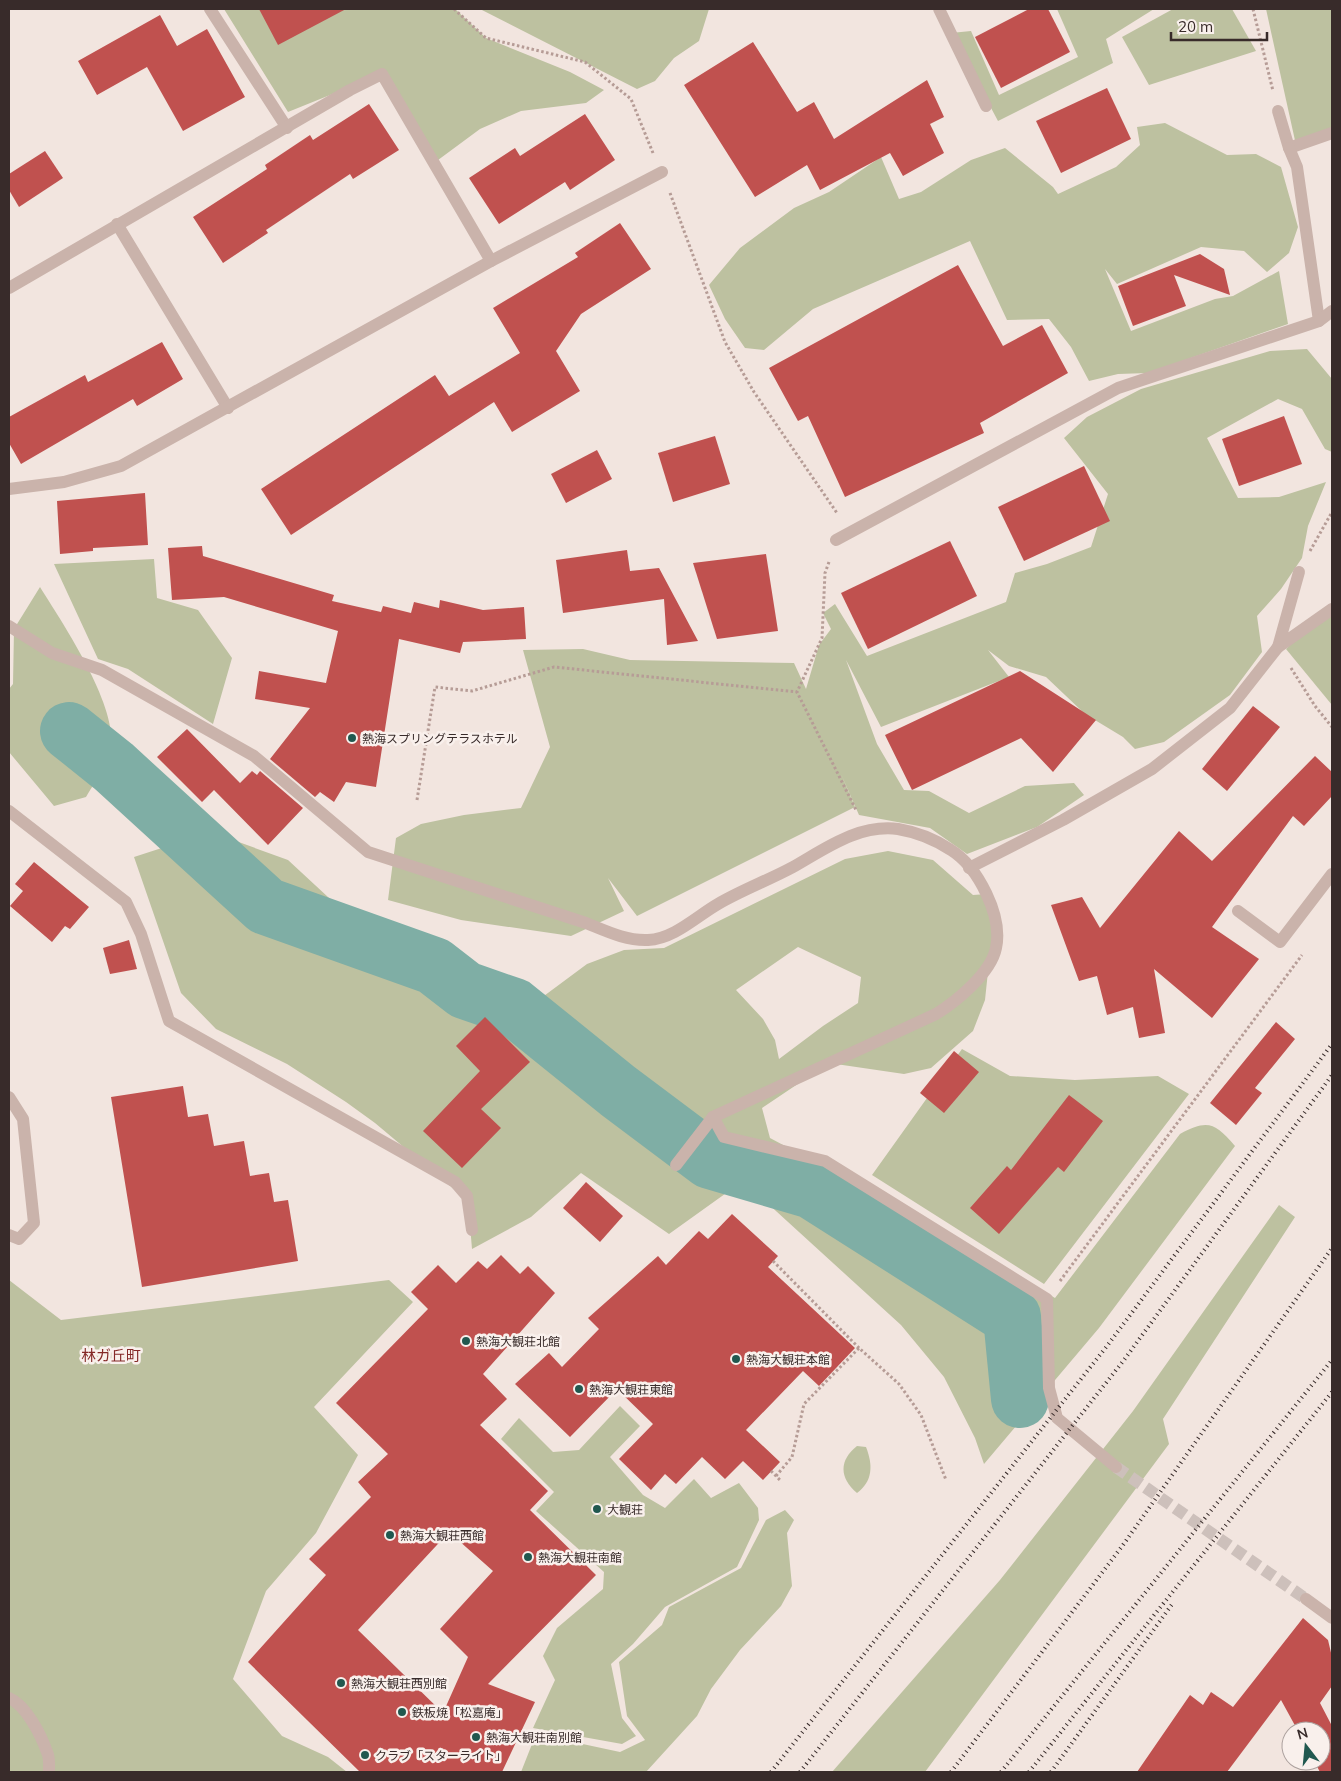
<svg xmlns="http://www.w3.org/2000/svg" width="1341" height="1781" font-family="Mulish,'Noto Sans JP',sans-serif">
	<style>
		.green { fill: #bdc1a0; fill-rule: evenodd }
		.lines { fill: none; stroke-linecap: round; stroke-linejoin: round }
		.river { stroke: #7faea5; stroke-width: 58 }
		.building { fill: #c0514f; fill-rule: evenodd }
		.minor-tunnel { stroke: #cdc0bb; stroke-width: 12; stroke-dasharray: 12 6; stroke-linecap: butt }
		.path { stroke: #b69c96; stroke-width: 3; stroke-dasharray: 2.5 2.5; stroke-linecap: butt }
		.service { stroke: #cab3ab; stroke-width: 12 }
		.minor { stroke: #cab3ab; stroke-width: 12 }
		.rail { stroke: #382b2a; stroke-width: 4; stroke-dasharray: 1 4; stroke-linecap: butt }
		.poi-dot { fill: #21584f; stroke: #f9f0ec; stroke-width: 2 }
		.labels { text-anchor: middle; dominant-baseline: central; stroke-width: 5; stroke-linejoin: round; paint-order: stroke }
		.poi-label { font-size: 12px; fill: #382b2a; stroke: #f9f0ec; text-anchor: start }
		.quarter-label { font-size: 15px; fill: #842827; stroke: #f9f0ec }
	</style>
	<rect width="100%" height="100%" fill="#f2e5df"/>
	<g class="green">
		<polygon points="224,9 455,9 486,38 570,72 604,90 586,103 521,111 480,129 434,163 382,74 288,112"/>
		<polygon points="480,9 709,9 699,41 674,58 655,81 637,89"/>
		<polygon points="1057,9 1154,9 1106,39 1113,63 998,121 951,33 971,31 999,95 1078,57"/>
		<polygon points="1173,9 1232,9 1256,51 1149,85 1122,37"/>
		<polygon points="1266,9 1332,9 1332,128 1296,145"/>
		<polygon points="1165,123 1227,155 1256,154 1281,167 1298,227 1289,253 1267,272 1244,251 1201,247 1117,284 1105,269 1131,331 1215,299 1233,296 1279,271 1288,324 1148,373 1118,374 1089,381 1071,347 1049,319 1007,320 970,241 813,309 764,350 745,348 725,319 709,285 740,248 794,208 829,192 881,157 899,199 921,192 971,160 1005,148 1053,187 1058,194 1116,167 1140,145 1137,127"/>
		<polygon points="1307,349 1332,379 1332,452 1325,449 1302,409 1278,399 1207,438 1238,498 1279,497 1326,482 1308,526 1302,558 1281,589 1257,616 1262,652 1230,695 1164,742 1135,749 1123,737 1085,714 1046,677 1009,666 988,650 1009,677 881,727 846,660 877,744 904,790 929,791 969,813 1025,786 1074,783 1084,795 1037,827 967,854 930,828 859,815 841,774 855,807 637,916 608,878 624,911 571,936 461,920 388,900 396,838 421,824 464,815 521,808 550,747 523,650 583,649 630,660 794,663 806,689 819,645 831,629 823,613 835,604 867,656 1006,602 1015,573 1047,564 1091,547 1108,494 1064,438 1087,417 1141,389 1270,351"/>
		<polygon points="154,559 157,598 198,610 232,658 213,724 128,669 98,659 54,564"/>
		<path d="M 40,587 C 63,624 118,705 111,749 C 109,762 93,785 86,797 L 54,806 L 9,752 L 9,689 L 13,684 L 14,629 Z"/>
		<polygon points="1332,606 1332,705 1286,649"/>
		<path d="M 211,832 L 288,860 L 342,910 L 386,923 L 430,962 L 460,997 L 465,990 L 591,1074 L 647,1097 L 620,1081 L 525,1010 L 587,964 L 624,950 L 664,948 L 845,859 L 888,851 L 933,860 L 973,895 L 987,894 L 997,932 L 989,962 L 985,1000 L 973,1031 L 931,1068 L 904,1074 L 829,1063 L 762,1108 L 770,1138 L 907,1211 L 1055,1298 L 1180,1134 C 1208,1119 1215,1123 1235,1146 L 1099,1328 L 984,1464 L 975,1438 L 944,1377 L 901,1325 L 743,1181 L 669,1234 L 581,1173 L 531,1217 L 472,1249 L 468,1201 L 375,1123 L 346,1102 L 287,1064 L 216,1029 L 181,993 L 134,857 ZM 798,947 L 861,977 L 858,1003 L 823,1026 L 779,1059 L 775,1040 L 763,1019 L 736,990 Z"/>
		<polygon points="962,1049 1010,1076 1075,1080 1158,1076 1189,1094 1044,1284 872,1175"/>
		<polygon points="1279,1205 1295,1217 1163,1419 1169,1444 925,1772 832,1772 1000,1580 1133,1411"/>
		<polygon points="9,1280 61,1320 389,1280 413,1302 314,1407 358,1455 316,1533 266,1591 233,1679 282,1736 328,1757 347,1772 9,1772"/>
		<polygon points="620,1406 640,1426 610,1457 643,1495 665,1508 694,1479 711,1498 739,1483 758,1508 759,1520 737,1567 665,1607 633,1644 611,1664 622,1718 636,1736 622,1744 533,1728 555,1680 543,1656 557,1628 603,1589 604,1572 536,1511 554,1492 501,1439 519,1418 553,1452 579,1450"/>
		<path d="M 857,1446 L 866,1447 C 873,1465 873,1481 857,1493 C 839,1478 839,1460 857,1446 Z"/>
		<polygon points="785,1510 794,1520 787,1533 792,1586 781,1606 740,1650 711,1689 697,1716 646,1772 521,1772 536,1734 620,1752 645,1740 627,1716 619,1662 662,1625 669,1607 741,1568 766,1520"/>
	</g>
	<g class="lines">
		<polyline class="river" points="69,731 114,767 266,906 434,966 465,990 514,1007 618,1091 710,1160 812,1190 1012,1317 1020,1399"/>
	</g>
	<g class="building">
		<polygon points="259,9 346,9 278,45"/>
		<polygon points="1029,9 1048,9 1070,52 1001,88 975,37"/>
		<polygon points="160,15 177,46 207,29 245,97 183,131 147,67 97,95 78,61"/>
		<polygon points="753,42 797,112 814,102 834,139 927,80 944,117 930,124 944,153 903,176 890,153 820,190 807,165 755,197 684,85"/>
		<polygon points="1107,88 1131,139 1061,173 1036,121"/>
		<polygon points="369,104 399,150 353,179 350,174 266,230 268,233 223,263 193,217 267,169 265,165 310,135 313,140"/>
		<polygon points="585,114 615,160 570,190 565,182 499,224 469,178 515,148 520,156"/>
		<polygon points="45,151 63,178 19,207 9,190 9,174"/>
		<polygon points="620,223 651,269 581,314 556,351 580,391 512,432 494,402 291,535 261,489 435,375 449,396 520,353 493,308 578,257 575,253"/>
		<polygon points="1200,254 1224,269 1230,295 1174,275 1186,306 1133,326 1118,286"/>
		<polygon points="958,265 1003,346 1042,325 1068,373 980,423 984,433 845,497 808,416 798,421 769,368"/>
		<polygon points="162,342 183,379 137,406 133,399 21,464 9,443 9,417 85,375 88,382"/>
		<polygon points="1284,416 1302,464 1239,486 1222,439"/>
		<polygon points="715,436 730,484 673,502 658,453"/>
		<polygon points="597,450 612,479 566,503 551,474"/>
		<polygon points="1084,466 1110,521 1024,561 998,507"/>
		<polygon points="145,493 148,545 93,548 93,551 60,554 57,501"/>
		<polygon points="950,541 977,596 868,649 841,593"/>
		<polygon points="202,546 203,556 334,595 332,601 381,612 383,606 411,613 414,602 439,608 440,600 483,610 524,607 526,639 463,642 460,653 399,639 376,787 346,782 334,802 320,792 315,797 270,759 310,708 255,699 259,671 326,683 338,631 224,597 172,600 168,548"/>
		<polygon points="627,550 630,571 659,568 698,641 667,645 664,599 563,613 556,560"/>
		<polygon points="766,554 778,631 717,639 693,563"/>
		<polygon points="1020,671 1096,720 1053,772 1021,738 912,790 885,735"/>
		<polygon points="1253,706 1280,727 1227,791 1202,769"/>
		<polygon points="187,729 240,783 252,771 257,775 260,771 303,808 268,845 214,790 202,802 157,757"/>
		<polygon points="1315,756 1332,772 1332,796 1304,826 1293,816 1212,927 1259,959 1212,1018 1154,969 1165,1033 1139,1038 1133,1007 1107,1015 1097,976 1079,981 1051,905 1082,897 1100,928 1179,831 1212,861"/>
		<polygon points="34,862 89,907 70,929 65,926 52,942 10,906 23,891 15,884"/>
		<polygon points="129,940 137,969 110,974 103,948"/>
		<polygon points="485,1017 530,1062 481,1109 501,1128 462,1168 423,1131 480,1071 456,1046"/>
		<polygon points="1276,1022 1295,1039 1255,1088 1262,1093 1236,1125 1210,1103"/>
		<polygon points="954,1051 979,1072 944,1113 920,1093"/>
		<polygon points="183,1086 188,1117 208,1114 214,1146 244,1141 250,1176 269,1173 274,1202 288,1200 298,1261 142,1287 111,1097"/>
		<polygon points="1069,1095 1103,1121 1064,1172 1058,1167 999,1234 970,1208 1007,1166 1011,1170"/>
		<polygon points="586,1182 623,1216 600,1242 563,1208"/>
		<polygon points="732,1214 778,1256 768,1267 855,1348 819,1386 803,1371 746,1430 780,1462 763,1480 743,1461 725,1479 702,1457 676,1484 665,1474 651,1490 619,1459 653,1424 617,1389 570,1437 515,1384 549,1353 562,1367 599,1329 588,1318 658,1256 666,1265 699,1231 708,1239"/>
		<path d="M 501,1255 L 520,1274 L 528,1266 L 555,1293 L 483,1374 L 507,1399 L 480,1425 L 548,1491 L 530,1510 L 596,1575 L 488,1684 L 535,1702 L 502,1772 L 360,1772 L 248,1662 L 326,1575 L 309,1559 L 371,1497 L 358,1482 L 388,1454 L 336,1403 L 428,1309 L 411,1292 L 438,1265 L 456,1283 L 478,1261 L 487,1269 ZM 449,1532 L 493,1571 L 440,1629 L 468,1657 L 443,1713 L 358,1630 Z"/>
		<polygon points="1303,1618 1328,1640 1332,1657 1332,1686 1320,1703 1332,1726 1332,1772 1320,1772 1314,1761 1321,1761 1321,1731 1298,1731 1281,1700 1227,1772 1137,1772 1190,1695 1203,1705 1211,1692 1233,1707"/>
	</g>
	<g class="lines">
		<polyline class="minor-tunnel" points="1116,1467 1306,1599"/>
		<g class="path">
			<polyline points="454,9 486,38 585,62 631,99 653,153"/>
			<polyline points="1253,9 1273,91"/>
			<polyline points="670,193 725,342 754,392 837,513"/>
			<polyline points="1310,551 1332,512"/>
			<polyline points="829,562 825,573 822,638 797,692 856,810"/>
			<polyline points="1291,668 1315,706 1332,727"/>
			<polyline points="417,800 435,687 472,691 554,667 797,692"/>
			<polyline points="773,1261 859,1348"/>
			<polyline points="1060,1281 1302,955"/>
			<polyline points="771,1471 781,1481"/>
			<polyline points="776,1476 792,1457 804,1404 859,1348 899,1384 921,1415 946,1480"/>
		</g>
		<g class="service">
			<polyline points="1238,911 1280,942 1332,874"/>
			<polyline points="676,1165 713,1117"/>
			<path d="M 9,1698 C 26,1705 41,1735 47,1752 C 50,1758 49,1766 49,1772"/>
		</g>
		<g class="minor">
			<polyline points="210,9 287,128"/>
			<polyline points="939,9 986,106"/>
			<polyline points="1278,111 1289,148 1332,133"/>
			<polyline points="1289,148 1297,167 1319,321"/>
			<polyline points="117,224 228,408"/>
			<polyline points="9,288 350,90 382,74 491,261"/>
			<polyline points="9,489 64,482 121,466 491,261 662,172"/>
			<polyline points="836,540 1118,388 1319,321 1332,311"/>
			<polyline points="1299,572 1278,647 1332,609"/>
			<path d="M 9,626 L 52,653 L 102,670 L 254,756 L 368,852 L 586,923 C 606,931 626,941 648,940 C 674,939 697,916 718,904 C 742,890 769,880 793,867 C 825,849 858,824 898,829 C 916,832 936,840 951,850 C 978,867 1003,916 996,948 C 991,973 957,1001 936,1014 L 713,1117 L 724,1137 L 825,1161 L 1047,1299 L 1049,1388 L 1057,1418 L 1116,1467"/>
			<polyline points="9,811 126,902 141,934 169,1021 455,1182 467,1196 472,1230"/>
			<polyline points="969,868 1063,820 1152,769 1230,708 1278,647"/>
			<polyline points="9,1097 23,1119 34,1223 19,1239 9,1235"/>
			<polyline points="1306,1599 1332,1618"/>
		</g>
		<g class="rail">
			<polyline points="771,1772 1107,1346 1332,1044"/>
			<polyline points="800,1772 1124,1360 1332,1075"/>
			<polyline points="951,1772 1123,1545 1332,1248"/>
			<polyline points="1001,1772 1332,1360"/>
			<polyline points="1029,1772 1332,1392"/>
			<polyline points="1051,1772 1173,1603"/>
		</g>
	</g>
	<g class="poi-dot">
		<circle cx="352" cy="738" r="5"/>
		<circle cx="466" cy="1341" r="5"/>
		<circle cx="736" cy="1359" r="5"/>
		<circle cx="579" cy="1389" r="5"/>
		<circle cx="597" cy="1509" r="5"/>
		<circle cx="390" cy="1535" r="5"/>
		<circle cx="528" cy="1557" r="5"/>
		<circle cx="341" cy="1683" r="5"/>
		<circle cx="402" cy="1712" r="5"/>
		<circle cx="476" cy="1737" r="5"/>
		<circle cx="365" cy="1755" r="5"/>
	</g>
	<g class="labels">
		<g class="poi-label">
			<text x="362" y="738">熱海スプリングテラスホテル</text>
			<text x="476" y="1341">熱海大観荘北館</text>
			<text x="746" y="1359">熱海大観荘本館</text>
			<text x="589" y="1389">熱海大観荘東館</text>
			<text x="607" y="1509">大観荘</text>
			<text x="400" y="1535">熱海大観荘西館</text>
			<text x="538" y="1557">熱海大観荘南館</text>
			<text x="351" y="1683">熱海大観荘西別館</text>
			<text x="412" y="1712">鉄板焼「松嘉庵」</text>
			<text x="486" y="1737">熱海大観荘南別館</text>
			<text x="375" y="1755">クラブ「スターライト」</text>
		</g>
		<g class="quarter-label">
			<text x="111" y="1355">林ガ丘町</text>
		</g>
	</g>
	<rect width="1341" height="1781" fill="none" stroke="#382b2a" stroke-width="20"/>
	<g transform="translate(1306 1746) rotate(344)"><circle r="24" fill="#f9f0ec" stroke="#aca19e"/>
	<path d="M0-4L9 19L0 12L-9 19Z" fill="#21584f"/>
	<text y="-8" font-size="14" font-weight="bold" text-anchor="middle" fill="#382b2a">N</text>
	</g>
	<path d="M1171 32v8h96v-8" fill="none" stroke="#382b2a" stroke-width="2.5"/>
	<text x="1178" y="32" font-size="15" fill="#382b2a" stroke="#f9f0ec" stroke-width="4" paint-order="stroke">20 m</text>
</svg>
